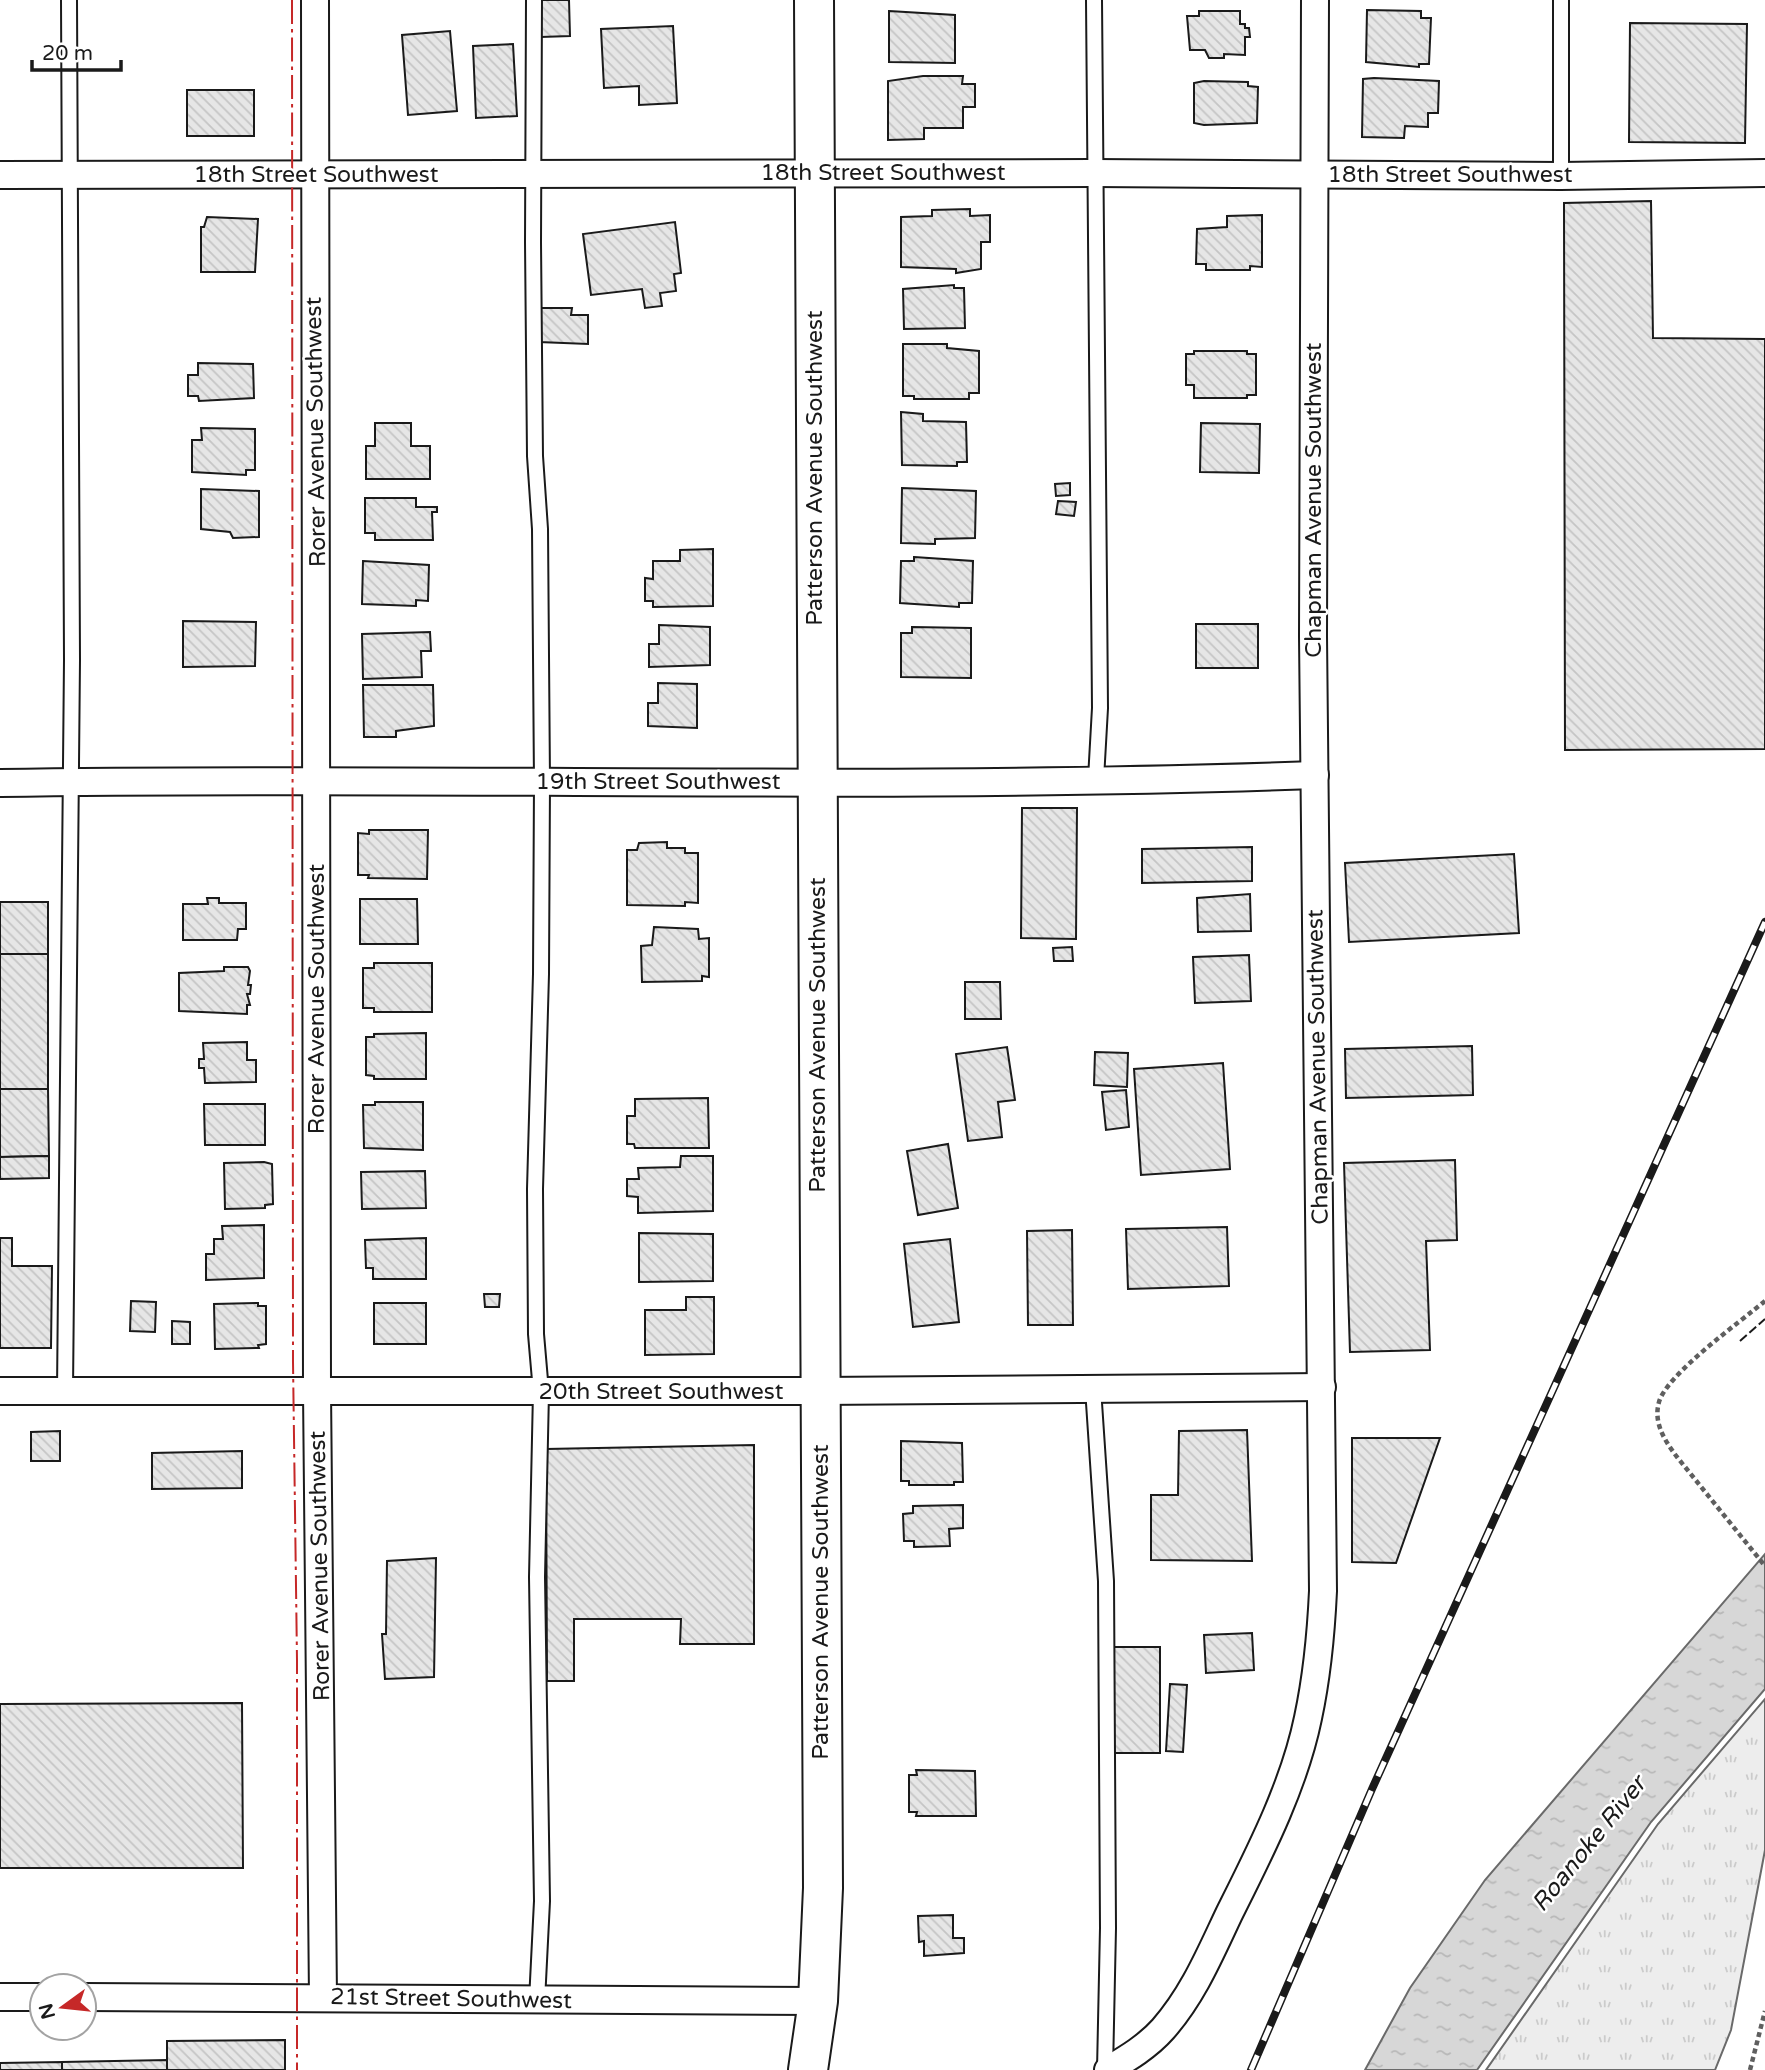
<svg xmlns="http://www.w3.org/2000/svg" width="1765" height="2070" font-family="'Varela Round',sans-serif">
	<style>
		.grass { fill: url(#grass-tufts); stroke: #6a6a6a; stroke-width: 2 }
		.water { fill: url(#water-ripples); stroke: #6a6a6a; stroke-width: 2 }
		.building { fill: url(#building-back-hatch); stroke: #1a1a1a; stroke-width: 2 }
		.lines { fill: none; stroke-linecap: round; stroke-linejoin: round }
		.lane-casing { stroke: #1a1a1a; stroke-width: 18 }
		.street-casing { stroke: #1a1a1a; stroke-width: 30 }
		.secondary-casing { stroke: #1a1a1a; stroke-width: 42 }
		.path { stroke: #5f5f5f; stroke-width: 4.5; stroke-dasharray: 5 3.5; stroke-linecap: butt }
		.lane { stroke: #fff; stroke-width: 14 }
		.street { stroke: #fff; stroke-width: 26 }
		.secondary { stroke: #fff; stroke-width: 38 }
		.rail-casing { stroke: #1a1a1a; stroke-width: 8 }
		.rail { stroke: #fff; stroke-width: 5; stroke-dasharray: 16; stroke-linecap: butt }
		.fence { stroke: #1a1a1a; stroke-width: 2; stroke-dasharray: 9 3.5; stroke-linecap: butt }
		.power { stroke: #c62828; stroke-width: 2; stroke-dasharray: 24 5 3.5 5; stroke-linecap: butt }
		.labels { text-anchor: middle; dominant-baseline: central; stroke-width: 5; stroke-linejoin: round; paint-order: stroke }
		.street-label { font-size: 23px; fill: #1a1a1a; stroke: #fff }
		.water-label { font-size: 24px; font-style: italic; fill: #1a1a1a; stroke: #fff }
	</style>
	<defs>
		<pattern id="grass-tufts" width="24" height="20" patternUnits="userSpaceOnUse" patternTransform="scale(1.75)"><rect width="24" height="20" fill="#ededed"/><path d="M3 7l-1-3M5 7V3M7 7l1-3M15 17l-1-3M17 17v-4M19 17l1-3" fill="none" stroke="#cbcbcb"/></pattern>
		<pattern id="water-ripples" width="26" height="14" patternUnits="userSpaceOnUse" patternTransform="scale(1.75)"><rect width="26" height="14" fill="#d7d7d7"/><path d="M2 4q2-2 4 0t4 0M15 11q2-2 4 0t4 0" fill="none" stroke="#b8b8b8"/></pattern>
		<pattern id="building-back-hatch" width="6" height="6" patternUnits="userSpaceOnUse" patternTransform="scale(1.75)"><rect width="6" height="6" fill="#e6e6e6"/><path d="M-1 5l2 2M0 0l6 6M5-1l2 2" fill="none" stroke="#c5c5c5"/></pattern>
	</defs>
	<rect width="100%" height="100%" fill="#fff"/>
	<polygon class="grass" points="1765,1699 1765,1850 1731,2030 1715,2070 1486,2070 1658,1824"/>
	<polygon class="water" points="1765,1554 1765,1689 1651,1822 1477,2070 1365,2070 1410,1988 1485,1880"/>
	<g class="building">
		<polygon points="540,0 569,0 570,36 541,37"/>
		<polygon points="1367,10 1421,11 1421,18 1431,18 1429,64 1419,64 1419,67 1366,62"/>
		<polygon points="889,11 955,15 955,63 889,62"/>
		<polygon points="1199,11 1240,11 1240,24 1245,24 1245,28 1249,28 1250,37 1245,37 1245,55 1224,54 1224,58 1209,58 1205,50 1190,50 1187,16 1199,16"/>
		<polygon points="1630,23 1747,24 1745,143 1629,142"/>
		<polygon points="673,26 677,103 639,105 639,86 604,88 601,29"/>
		<polygon points="450,31 457,111 408,115 402,35"/>
		<polygon points="513,44 517,116 476,118 473,46"/>
		<polygon points="923,76 963,76 962,84 975,84 975,107 963,107 963,128 924,128 924,139 888,140 888,81"/>
		<polygon points="1374,78 1439,81 1438,113 1428,113 1428,127 1405,126 1404,138 1362,137 1363,79"/>
		<polygon points="1204,81 1248,82 1248,86 1258,87 1257,123 1204,125 1194,123 1194,83"/>
		<rect x="187" y="90" width="67" height="46"/>
		<polygon points="1651,201 1653,338 1765,339 1765,749 1565,750 1564,203"/>
		<polygon points="970,209 970,216 990,215 990,242 981,242 981,269 956,273 956,269 901,267 901,217 932,216 932,210"/>
		<polygon points="1262,215 1262,267 1250,266 1250,270 1206,270 1206,264 1196,264 1197,229 1227,227 1227,216"/>
		<polygon points="207,217 258,219 255,272 201,272 201,227 204,227"/>
		<polygon points="675,222 681,273 674,274 676,291 660,293 662,306 645,308 642,289 591,295 583,234"/>
		<polygon points="954,285 954,288 964,288 965,328 904,329 903,289"/>
		<polygon points="538,308 572,308 571,315 588,315 588,344 539,342"/>
		<polygon points="903,344 947,344 947,348 979,351 979,393 969,393 969,399 914,399 914,396 903,396"/>
		<polygon points="1194,351 1247,351 1247,354 1256,354 1256,395 1247,395 1247,398 1194,398 1194,385 1186,385 1186,354 1194,354"/>
		<polygon points="198,363 253,364 254,398 199,401 198,396 188,396 188,375 198,375"/>
		<polygon points="901,412 923,414 923,421 966,422 967,462 957,462 957,466 902,465"/>
		<polygon points="375,423 411,423 411,446 430,446 430,479 366,479 366,446 375,446"/>
		<polygon points="1201,423 1260,424 1259,473 1200,472"/>
		<polygon points="201,428 255,429 255,470 246,470 246,475 192,472 192,440 202,440"/>
		<polygon points="1070,483 1070,495 1056,496 1055,484"/>
		<polygon points="902,488 976,491 975,538 935,539 935,544 901,543"/>
		<polygon points="201,489 259,491 259,537 233,538 230,532 201,529"/>
		<polygon points="365,498 416,498 416,507 437,507 437,512 432,512 433,540 375,540 375,533 365,533"/>
		<polygon points="1058,501 1076,502 1074,516 1056,514"/>
		<polygon points="713,549 713,606 653,607 653,601 645,601 645,578 653,579 653,561 680,561 680,550"/>
		<polygon points="914,557 973,561 972,603 959,603 959,607 900,603 901,561 914,561"/>
		<polygon points="363,561 429,565 428,601 416,600 416,606 362,604"/>
		<polygon points="183,621 256,622 255,666 183,667"/>
		<rect x="1196" y="624" width="62" height="44"/>
		<polygon points="659,625 710,627 710,665 649,667 649,644 659,644"/>
		<polygon points="912,627 971,628 971,678 901,677 901,633 912,633"/>
		<polygon points="430,632 431,651 421,651 422,677 363,679 362,634"/>
		<polygon points="658,683 697,684 697,728 648,726 648,703 658,703"/>
		<polygon points="363,685 433,685 434,726 396,731 396,737 364,737"/>
		<polygon points="1022,808 1077,808 1076,939 1021,938"/>
		<polygon points="369,830 428,830 427,879 368,878 369,875 358,875 358,833 369,834"/>
		<polygon points="667,842 667,848 685,848 685,853 698,853 698,903 685,902 685,906 627,905 627,850 637,850 639,843"/>
		<polygon points="1252,847 1252,881 1142,883 1142,849"/>
		<polygon points="1514,854 1519,933 1349,942 1345,863"/>
		<polygon points="1250,894 1251,931 1198,932 1197,898"/>
		<polygon points="207,898 219,898 219,903 246,903 246,929 238,929 237,940 183,940 183,904 208,904"/>
		<polygon points="360,899 417,899 418,944 360,944"/>
		<rect x="0" y="902" width="48" height="52"/>
		<polygon points="654,927 698,929 699,939 709,938 709,977 702,976 702,981 642,982 641,946 652,945"/>
		<polygon points="1072,947 1073,961 1054,961 1053,948"/>
		<rect x="0" y="954" width="48" height="135"/>
		<polygon points="1249,955 1251,1001 1195,1003 1193,957"/>
		<polygon points="374,963 432,963 432,1012 374,1012 374,1008 363,1008 363,968 374,968"/>
		<polygon points="224,967 248,967 250,971 248,985 251,985 250,994 247,994 250,1005 247,1005 247,1014 179,1011 179,973 224,971"/>
		<polygon points="965,982 1000,982 1001,1019 965,1019"/>
		<polygon points="426,1033 426,1079 374,1079 374,1076 366,1075 366,1037 374,1037 374,1034"/>
		<polygon points="247,1042 247,1060 256,1060 256,1082 205,1083 204,1068 199,1068 199,1059 204,1059 203,1043"/>
		<polygon points="1472,1046 1473,1095 1346,1098 1345,1049"/>
		<polygon points="1007,1047 1015,1100 998,1102 1002,1137 968,1141 956,1054"/>
		<polygon points="1095,1052 1128,1053 1127,1087 1094,1085"/>
		<polygon points="1223,1063 1230,1169 1141,1175 1134,1069"/>
		<polygon points="0,1089 48,1089 49,1156 0,1157"/>
		<polygon points="1126,1090 1129,1127 1106,1130 1102,1092"/>
		<polygon points="708,1098 709,1148 635,1148 634,1144 627,1144 627,1116 635,1116 635,1099"/>
		<polygon points="375,1102 423,1102 423,1150 364,1148 363,1105 375,1105"/>
		<polygon points="204,1104 265,1104 265,1145 205,1145"/>
		<polygon points="948,1144 958,1208 918,1215 907,1151"/>
		<polygon points="49,1156 49,1178 0,1179 0,1157"/>
		<polygon points="681,1156 713,1156 713,1211 638,1213 638,1197 627,1196 627,1179 639,1179 638,1168 680,1167"/>
		<polygon points="1455,1160 1457,1240 1426,1241 1430,1350 1350,1352 1344,1163"/>
		<polygon points="264,1162 272,1164 273,1204 265,1205 265,1208 225,1209 224,1163"/>
		<polygon points="425,1171 426,1208 362,1209 361,1172"/>
		<polygon points="264,1225 264,1278 206,1280 206,1254 214,1254 214,1239 223,1239 222,1226"/>
		<polygon points="1227,1227 1229,1286 1128,1289 1126,1229"/>
		<polygon points="1072,1230 1073,1325 1028,1325 1027,1231"/>
		<polygon points="639,1233 713,1234 713,1281 639,1282"/>
		<polygon points="0,1238 12,1238 12,1266 52,1266 51,1348 0,1348"/>
		<polygon points="426,1238 426,1279 373,1279 373,1268 366,1268 365,1240"/>
		<polygon points="950,1239 959,1322 913,1327 904,1244"/>
		<polygon points="484,1294 500,1294 499,1307 485,1307"/>
		<polygon points="686,1297 714,1297 714,1354 645,1355 645,1310 686,1310"/>
		<polygon points="131,1301 156,1302 155,1332 130,1331"/>
		<polygon points="258,1303 258,1306 266,1306 266,1344 258,1345 259,1348 215,1349 214,1304"/>
		<rect x="374" y="1303" width="52" height="41"/>
		<polygon points="172,1321 190,1322 190,1344 172,1344"/>
		<polygon points="1247,1430 1252,1561 1151,1560 1151,1495 1178,1495 1179,1431"/>
		<polygon points="60,1431 60,1461 31,1461 31,1432"/>
		<polygon points="1352,1438 1440,1438 1396,1563 1352,1562"/>
		<polygon points="901,1441 962,1443 963,1482 954,1482 954,1485 909,1485 909,1481 901,1481"/>
		<polygon points="754,1445 754,1644 680,1644 681,1619 574,1619 574,1681 547,1681 546,1449"/>
		<polygon points="242,1451 242,1488 152,1489 152,1453"/>
		<polygon points="963,1505 963,1528 949,1529 950,1546 914,1547 914,1541 904,1541 903,1514 913,1513 913,1506"/>
		<polygon points="436,1558 434,1677 385,1679 382,1634 386,1634 387,1561"/>
		<polygon points="1252,1633 1254,1670 1206,1673 1204,1635"/>
		<rect x="1108" y="1647" width="52" height="106"/>
		<polygon points="1170,1684 1187,1685 1183,1752 1166,1751"/>
		<polygon points="242,1703 243,1868 0,1868 0,1704"/>
		<polygon points="916,1770 975,1771 976,1816 916,1816 917,1812 909,1812 909,1775 917,1775"/>
		<polygon points="953,1915 953,1938 964,1938 964,1953 924,1956 924,1941 919,1942 918,1916"/>
		<polygon points="285,2040 285,2070 167,2070 167,2041"/>
		<polygon points="167,2060 167,2070 62,2070 62,2062"/>
		<polygon points="62,2062 62,2070 0,2070 0,2063"/>
	</g>
	<g class="lines">
		<g class="lane-casing">
			<g id="lane">
				<polyline points="534,0 533,242 535,456 540,529 542,782 541,974 535,1189 536,1334 541,1392 537,1577 542,1901 537,2001"/>
				<polyline points="1094,0 1100,708 1096,779"/>
				<polyline points="1561,0 1561,176"/>
				<polyline points="1093,1388 1106,1581 1108,1928 1105,2070"/>
				<polyline points="65,1391 72,660 69,0"/>
			</g>
		</g>
		<g class="street-casing">
			<g id="street">
				<polyline points="315,0 317,1391 323,1998"/>
				<polyline points="0,175 1094,173 1561,176 1765,173"/>
				<path d="M 0,783 C 438,776 877,791 1315,775"/>
				<polyline points="0,1391 819,1391 1322,1387"/>
				<polyline points="0,1997 42,1997"/>
				<polyline points="84,1997 818,2001"/>
				<path d="M 1108,2070 C 1128,2058 1148,2046 1163,2029 C 1193,1995 1210,1954 1229,1914 C 1260,1852 1294,1786 1308,1718 C 1317,1676 1321,1634 1323,1591 L 1313,636 L 1315,0"/>
			</g>
		</g>
		<g class="secondary-casing">
			<polyline id="secondary" points="808,2070 818,2001 823,1888 814,0"/>
		</g>
		<g class="path">
			<path d="M 1765,1301 C 1740,1322 1667,1374 1659,1402 C 1653,1423 1665,1441 1677,1457 L 1765,1566"/>
			<polyline points="1750,2070 1765,2011"/>
		</g>
		<use href="#lane" class="lane"/>
		<use href="#street" class="street"/>
		<use href="#secondary" class="secondary"/>
		<g class="rail-casing">
			<polyline id="rail" points="1251,2070 1372,1789 1765,922"/>
		</g>
		<use href="#rail" class="rail"/>
		<polyline class="fence" points="1740,1341 1765,1319"/>
		<polyline class="power" points="292,0 293,1362 297,1660 297,2070"/>
	</g>
	<g class="labels">
		<g class="street-label">
			<text x="883" y="173">18th Street Southwest</text>
			<text x="316" y="175">18th Street Southwest</text>
			<text x="1450" y="175">18th Street Southwest</text>
			<text transform="translate(316 432) rotate(-91)">Rorer Avenue Southwest</text>
			<text transform="translate(815 468) rotate(-90)">Patterson Avenue Southwest</text>
			<text transform="translate(1314 500) rotate(-90)">Chapman Avenue Southwest</text>
			<text x="658" y="782">19th Street Southwest</text>
			<text transform="translate(317 999) rotate(-90)">Rorer Avenue Southwest</text>
			<text transform="translate(818 1035) rotate(-90)">Patterson Avenue Southwest</text>
			<text transform="translate(1318 1067) rotate(-91)">Chapman Avenue Southwest</text>
			<text x="661" y="1392">20th Street Southwest</text>
			<text transform="translate(320 1566) rotate(-91)">Rorer Avenue Southwest</text>
			<text transform="translate(821 1602) rotate(-90)">Patterson Avenue Southwest</text>
			<text transform="translate(451 1999) rotate(1)">21st Street Southwest</text>
		</g>
		<g class="water-label">
			<text transform="translate(1589 1844) rotate(-51)">Roanoke River</text>
		</g>
	</g>
	<g transform="translate(63 2007) rotate(255)"><circle r="33" fill="#ffffff" stroke="#a3a3a3" stroke-width="2"/>
	<path d="M0-5L12 26L0 18L-12 26Z" fill="#c62828"/>
	<text y="-10" font-size="19" font-weight="bold" text-anchor="middle" fill="#1a1a1a">N</text>
	</g>
	<path d="M32 60v10h89v-10" fill="none" stroke="#1a1a1a" stroke-width="3.5"/>
	<text x="42" y="60" font-size="21" fill="#1a1a1a" stroke="#ffffff" stroke-width="5" paint-order="stroke">20 m</text>
</svg>
